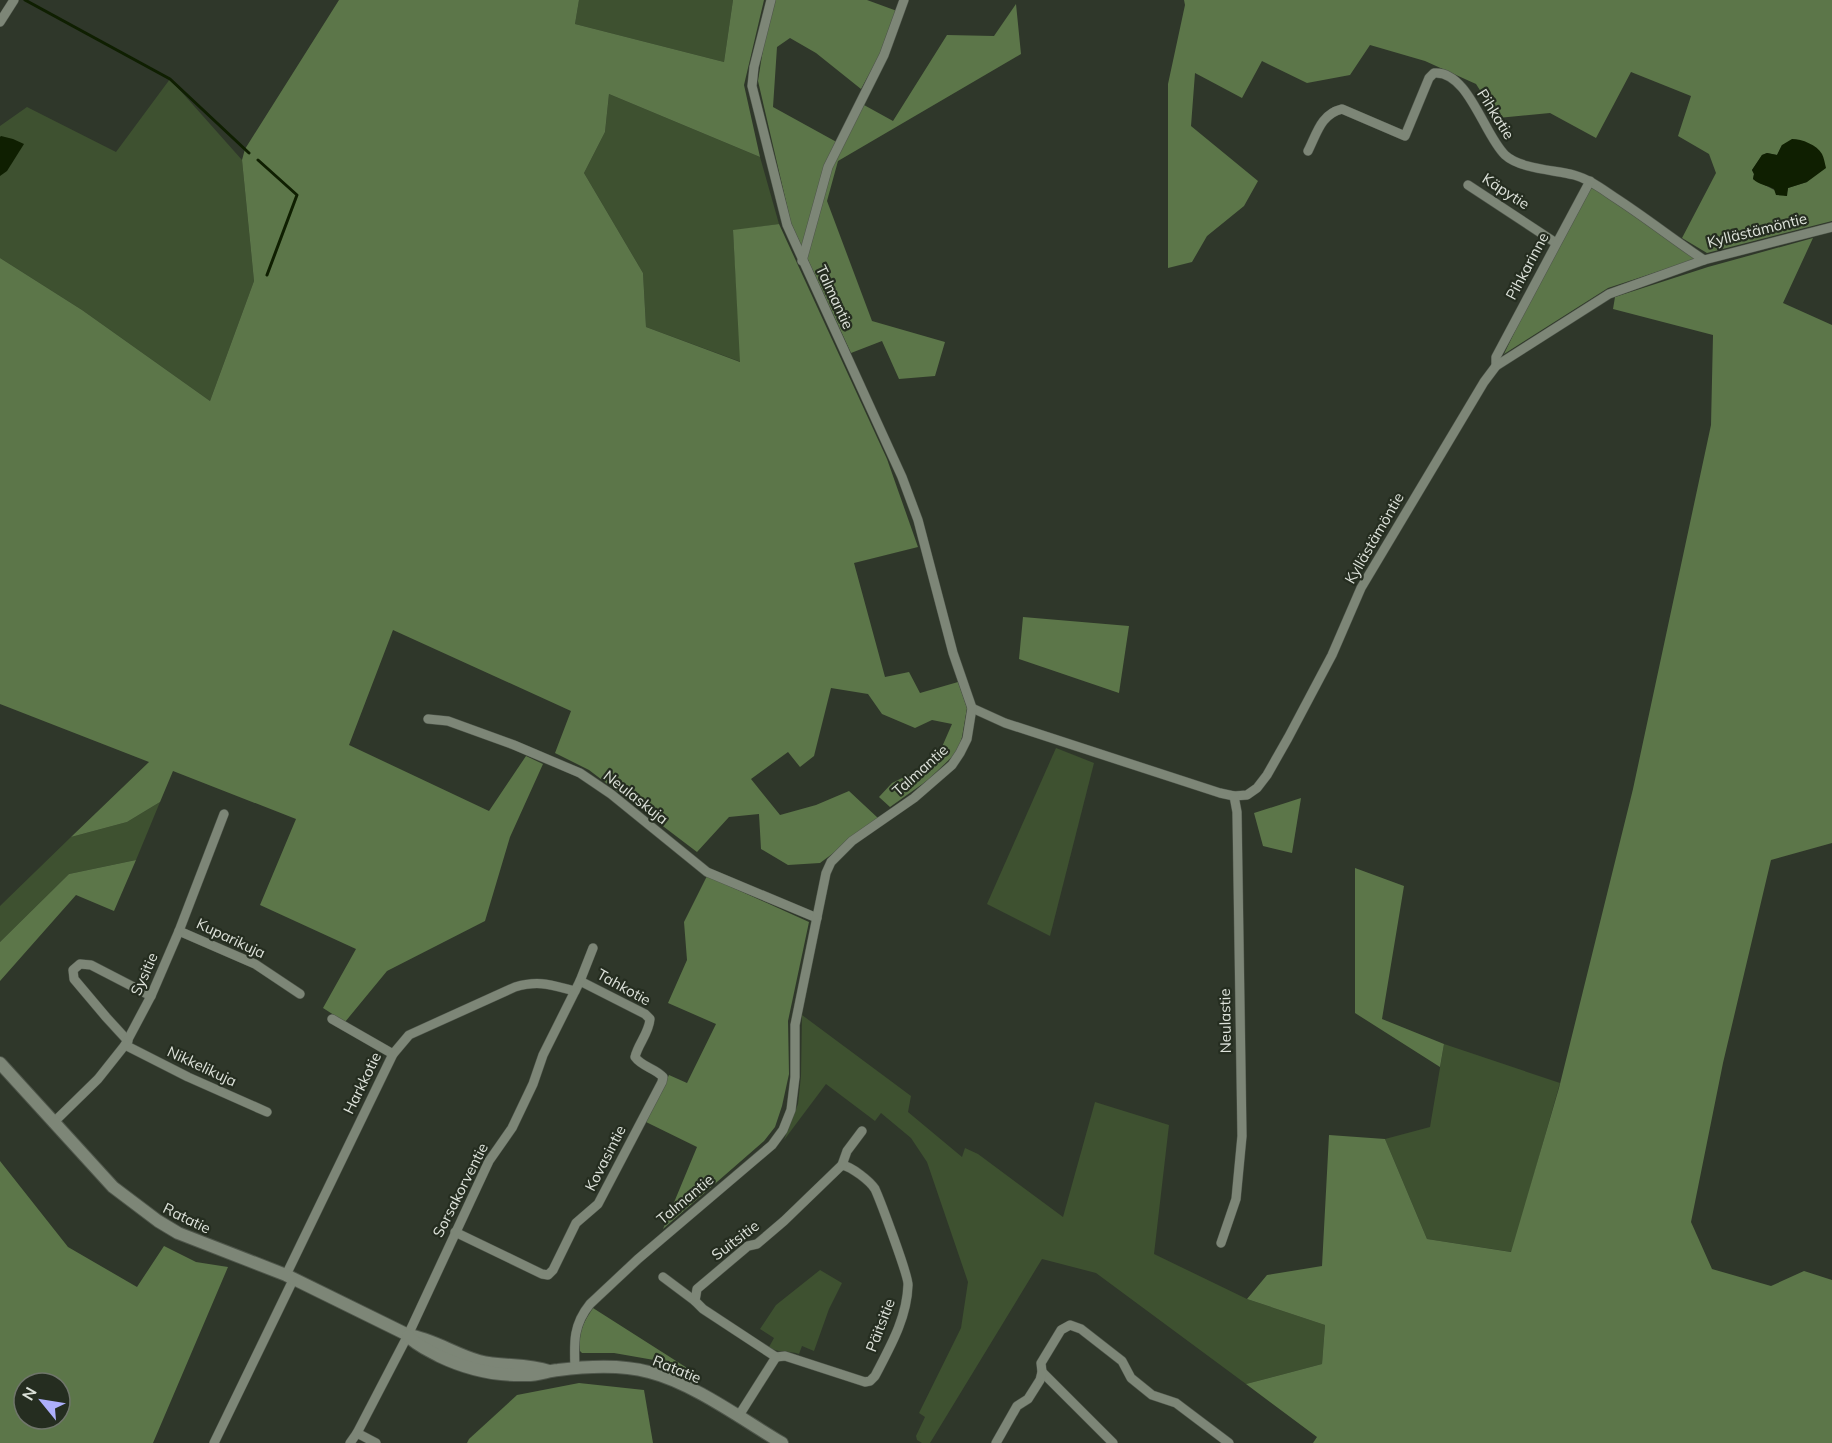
<svg xmlns="http://www.w3.org/2000/svg" width="1832" height="1443" font-family="Mulish,sans-serif">
	<style>
		.green { fill: #3e5130 }
		.forest { fill: #5c7649; fill-rule: evenodd }
		.water { fill: #0f1f01 }
		.lines { fill: none; stroke-linecap: round; stroke-linejoin: round }
		.stream { stroke: #0f1f01; stroke-width: 3 }
		.minor-casing { stroke: #4e554a; stroke-width: 10 }
		.tertiary-casing { stroke: #4e554a; stroke-width: 14 }
		.minor { stroke: #7d8677; stroke-width: 9 }
		.tertiary { stroke: #7d8677; stroke-width: 12 }
		.labels { text-anchor: middle; dominant-baseline: central; stroke-width: 4.5; stroke-linejoin: round; paint-order: stroke }
		.street-label { font-size: 15px; fill: #dde2da; stroke: #252d20 }
	</style>
	<rect width="100%" height="100%" fill="#2f372a"/>
	<g class="green">
		<polygon points="579,0 733,0 724,62 575,24"/>
		<polygon points="170,79 242,160 254,281 210,401 82,310 0,258 0,126 27,107 116,152"/>
		<polygon points="609,94 760,157 779,224 733,231 741,362 646,327 643,273 584,173 605,132"/>
		<polygon points="1056,748 1094,763 1050,936 987,904"/>
		<polygon points="160,802 136,860 69,874 0,942 0,906 71,837 127,822"/>
		<polygon points="802,1015 911,1096 908,1112 962,1157 965,1148 978,1154 1063,1217 1095,1102 1169,1125 1154,1254 1247,1299 1325,1325 1322,1364 1246,1384 1096,1273 1042,1259 930,1443 922,1443 917,1440 916,1436 925,1417 919,1413 961,1328 968,1282 927,1162 911,1138 881,1113 875,1121 826,1084 784,1140 798,1104 801,1076"/>
		<polygon points="1444,1044 1560,1083 1512,1252 1427,1239 1385,1139 1430,1127"/>
		<path d="M 820,1270 L 842,1283 L 829,1309 L 814,1351 L 802,1346 L 799,1354 C 787,1350 780,1354 769,1347 L 774,1338 L 760,1329 L 776,1305 Z"/>
	</g>
	<g class="forest">
		<polygon points="339,0 579,0 575,24 724,62 733,0 764,0 744,85 760,157 609,94 605,132 584,173 643,273 646,327 740,362 733,230 779,224 887,459 918,547 854,563 885,677 909,672 920,693 958,682 967,708 962,737 957,752 928,780 890,807 879,797 892,783 918,770 938,756 952,724 932,720 915,728 882,714 868,694 831,688 814,756 800,767 788,752 751,779 780,815 816,805 849,791 879,819 820,863 788,865 761,849 759,814 729,817 697,852 589,770 555,753 571,711 393,630 349,745 489,811 526,756 543,764 510,837 485,921 387,971 345,1022 323,1008 356,949 260,905 296,819 173,771 160,802 127,822 71,837 149,762 0,704 0,258 82,310 210,401 254,281 242,160 245,149"/>
		<polygon points="775,0 867,0 897,11 880,54 861,89 816,53 790,38 777,47 773,107 842,145 864,105 893,121 947,35 994,36 1016,4 1021,54 838,161 827,201 872,321 945,342 935,376 899,379 882,341 851,353 791,223 758,81 763,49"/>
		<path d="M 1184,0 L 1832,0 L 1832,221 L 1707,253 L 1682,238 L 1716,173 L 1709,154 L 1678,136 L 1691,96 L 1631,72 L 1596,138 L 1550,113 L 1498,118 L 1476,84 L 1425,61 L 1370,45 L 1350,75 L 1307,83 L 1262,61 L 1242,98 L 1195,73 L 1191,126 L 1258,181 L 1244,206 L 1207,236 L 1192,262 L 1168,268 L 1168,84 L 1185,5 ZM 1782,145 L 1807,182 L 1788,188 L 1786,196 L 1753,179 L 1754,174 L 1752,170 L 1762,155 L 1767,153 L 1777,155 Z"/>
		<polygon points="1590,185 1696,259 1608,288 1504,354 1543,273"/>
		<polygon points="1813,238 1783,303 1832,325 1832,843 1771,860 1723,1063 1691,1222 1712,1269 1771,1286 1804,1271 1832,1280 1832,1443 1313,1443 1317,1437 1246,1384 1322,1364 1325,1325 1247,1299 1267,1275 1322,1266 1329,1135 1385,1139 1427,1239 1511,1252 1559,1088 1633,789 1711,425 1713,335 1613,309 1615,297 1708,267"/>
		<polygon points="1023,617 1129,626 1119,693 1019,659"/>
		<polygon points="1301,798 1292,853 1263,846 1254,813"/>
		<polygon points="136,860 114,911 76,895 0,981 0,942 69,874"/>
		<polygon points="1355,868 1404,886 1382,1019 1444,1044 1440,1067 1355,1013"/>
		<polygon points="707,876 809,922 788,1021 789,1074 782,1106 775,1127 764,1141 663,1229 697,1147 646,1122 669,1075 687,1083 716,1024 668,1003 687,960 684,922"/>
		<path d="M 0,1161 L 68,1247 L 137,1287 L 164,1246 L 196,1262 L 228,1267 L 153,1443 L 0,1443 ZM 24,1383 L 60,1383 L 60,1419 L 24,1419 Z"/>
		<path d="M 593,1308 L 695,1373 L 654,1360 L 614,1353 L 582,1353 L 580,1351 C 579,1331 582,1325 593,1308 Z"/>
		<polygon points="579,1383 644,1390 653,1443 467,1443 469,1439 517,1395"/>
	</g>
	<g class="water">
		<polygon points="1,136 13,139 24,144 7,171 0,176 0,137"/>
		<path d="M 1792,139 C 1802,139 1817,145 1822,154 C 1824,158 1825,164 1826,168 L 1807,182 L 1788,188 L 1787,196 L 1776,195 L 1774,189 C 1767,185 1759,185 1753,179 L 1754,174 L 1752,170 L 1762,155 L 1767,153 L 1777,155 L 1782,145 Z"/>
	</g>
	<g class="lines">
		<g class="stream">
			<polyline points="25,0 170,79 249,153"/>
			<polyline points="258,160 297,195 267,275"/>
		</g>
		<g class="minor-casing">
			<g id="minor">
				<polyline points="0,22 14,0"/>
				<path d="M 1308,151 C 1317,133 1321,114 1342,109 L 1405,136 L 1429,78 L 1434,73 C 1468,70 1484,135 1505,155 C 1520,169 1555,170 1574,175 C 1589,179 1602,189 1614,197 C 1645,217 1674,240 1704,260"/>
				<polyline points="1468,185 1556,243"/>
				<polyline points="802,261 828,167 884,55 904,0"/>
				<polyline points="1496,366 1496,357 1590,181"/>
				<polyline points="972,708 1005,723 1220,793 1234,796 1247,795 1257,788 1267,775 1288,738 1332,655 1361,588 1484,382 1496,366 1609,294 1704,260 1832,227"/>
				<polyline points="428,719 448,721 514,745 580,773 611,794 707,872 817,918"/>
				<polyline points="179,931 255,964 300,994"/>
				<polyline points="332,1019 393,1054"/>
				<polyline points="128,1041 106,1017 74,979 73,970 80,964 91,965 151,996"/>
				<polyline points="125,1045 188,1077 267,1112"/>
				<polyline points="53,1123 98,1079 125,1045 151,996 179,931 224,814"/>
				<path d="M 455,1232 L 542,1274 L 548,1275 L 553,1270 L 576,1223 L 598,1204 L 662,1082 L 663,1077 C 655,1068 642,1067 635,1057 C 638,1044 649,1033 650,1019 L 645,1014 L 580,981"/>
				<polyline points="1221,1243 1236,1199 1242,1136 1237,812 1234,796"/>
				<path d="M 286,1275 L 393,1054 L 409,1035 L 515,987 C 539,980 551,985 575,991"/>
				<polyline points="663,1277 695,1301"/>
				<path d="M 776,1357 L 785,1356 L 865,1382 L 870,1381 L 875,1376 C 890,1347 907,1318 908,1285 C 909,1277 880,1200 875,1189 C 870,1181 852,1167 842,1165"/>
				<polyline points="776,1357 703,1309 695,1301 697,1289 748,1246 757,1244 784,1221 842,1165 847,1151 862,1131"/>
				<path d="M 575,1368 C 574,1342 573,1325 590,1304 L 638,1259 L 772,1145 L 783,1130 L 791,1110 L 795,1077 L 795,1025 L 826,873 L 831,862 L 852,841 L 914,798 L 952,765 L 960,753 L 967,739 L 972,708 L 953,653 L 918,520 L 902,477 L 787,225 L 752,86 L 754,67 L 771,0"/>
				<polyline points="1042,1372 1113,1443"/>
				<polyline points="738,1417 776,1357"/>
				<polyline points="357,1433 376,1443"/>
				<polyline points="214,1443 294,1278"/>
				<polyline points="350,1443 357,1433 408,1335 489,1161 512,1128 533,1084 543,1055 580,981 593,948"/>
				<polyline points="996,1443 1017,1406 1028,1399 1040,1380 1042,1372 1041,1363 1061,1330 1070,1325 1081,1329 1122,1361 1131,1378 1152,1395 1176,1403 1229,1443"/>
			</g>
		</g>
		<g class="tertiary-casing">
			<g id="tertiary">
				<path d="M 0,1063 L 113,1187 L 158,1221 L 178,1233 L 286,1275 L 408,1335 C 433,1339 454,1354 479,1361 C 502,1367 526,1363 549,1371"/>
				<path d="M 408,1336 C 416,1345 428,1350 439,1356 C 466,1369 497,1376 527,1375 C 538,1375 548,1371 558,1370 C 588,1366 620,1364 649,1372 C 693,1383 743,1420 782,1443"/>
			</g>
		</g>
		<use href="#minor" class="minor"/>
		<use href="#tertiary" class="tertiary"/>
	</g>
	<g class="labels">
		<g class="street-label">
			<text transform="translate(1496 114) rotate(58)">Pihkatie</text>
			<text transform="translate(1506 191) rotate(33)">Käpytie</text>
			<text transform="translate(1757 230) rotate(-14)">Kyllästämöntie</text>
			<text transform="translate(1527 266) rotate(-62)">Pihkarinne</text>
			<text transform="translate(835 297) rotate(65)">Talmantie</text>
			<text transform="translate(1374 538) rotate(-60)">Kyllästämöntie</text>
			<text transform="translate(920 770) rotate(-42)">Talmantie</text>
			<text transform="translate(636 797) rotate(38)">Neulaskuja</text>
			<text transform="translate(231 938) rotate(25)">Kuparikuja</text>
			<text transform="translate(144 974) rotate(-66)">Sysitie</text>
			<text transform="translate(624 987) rotate(29)">Tahkotie</text>
			<text transform="translate(1225 1021) rotate(-91)">Neulastie</text>
			<text transform="translate(202 1066) rotate(25)">Nikkelikuja</text>
			<text transform="translate(362 1083) rotate(-64)">Harkkotie</text>
			<text transform="translate(605 1158) rotate(-63)">Kovasintie</text>
			<text transform="translate(460 1190) rotate(-63)">Sorsakorventie</text>
			<text transform="translate(685 1199) rotate(-40)">Talmantie</text>
			<text transform="translate(187 1218) rotate(26)">Ratatie</text>
			<text transform="translate(735 1240) rotate(-37)">Suitsitie</text>
			<text transform="translate(880 1325) rotate(-69)">Päitsitie</text>
			<text transform="translate(677 1369) rotate(22)">Ratatie</text>
		</g>
	</g>
	<g transform="translate(42 1401) rotate(300)"><circle r="28" fill="#252d20" stroke="#6f756a" stroke-width="1.5"/>
	<path d="M0-4.5L10 22L0 15L-10 22Z" fill="#adaffb"/>
	<text y="-9" font-size="16" font-weight="bold" text-anchor="middle" fill="#dde2da">N</text>
	</g>
</svg>
